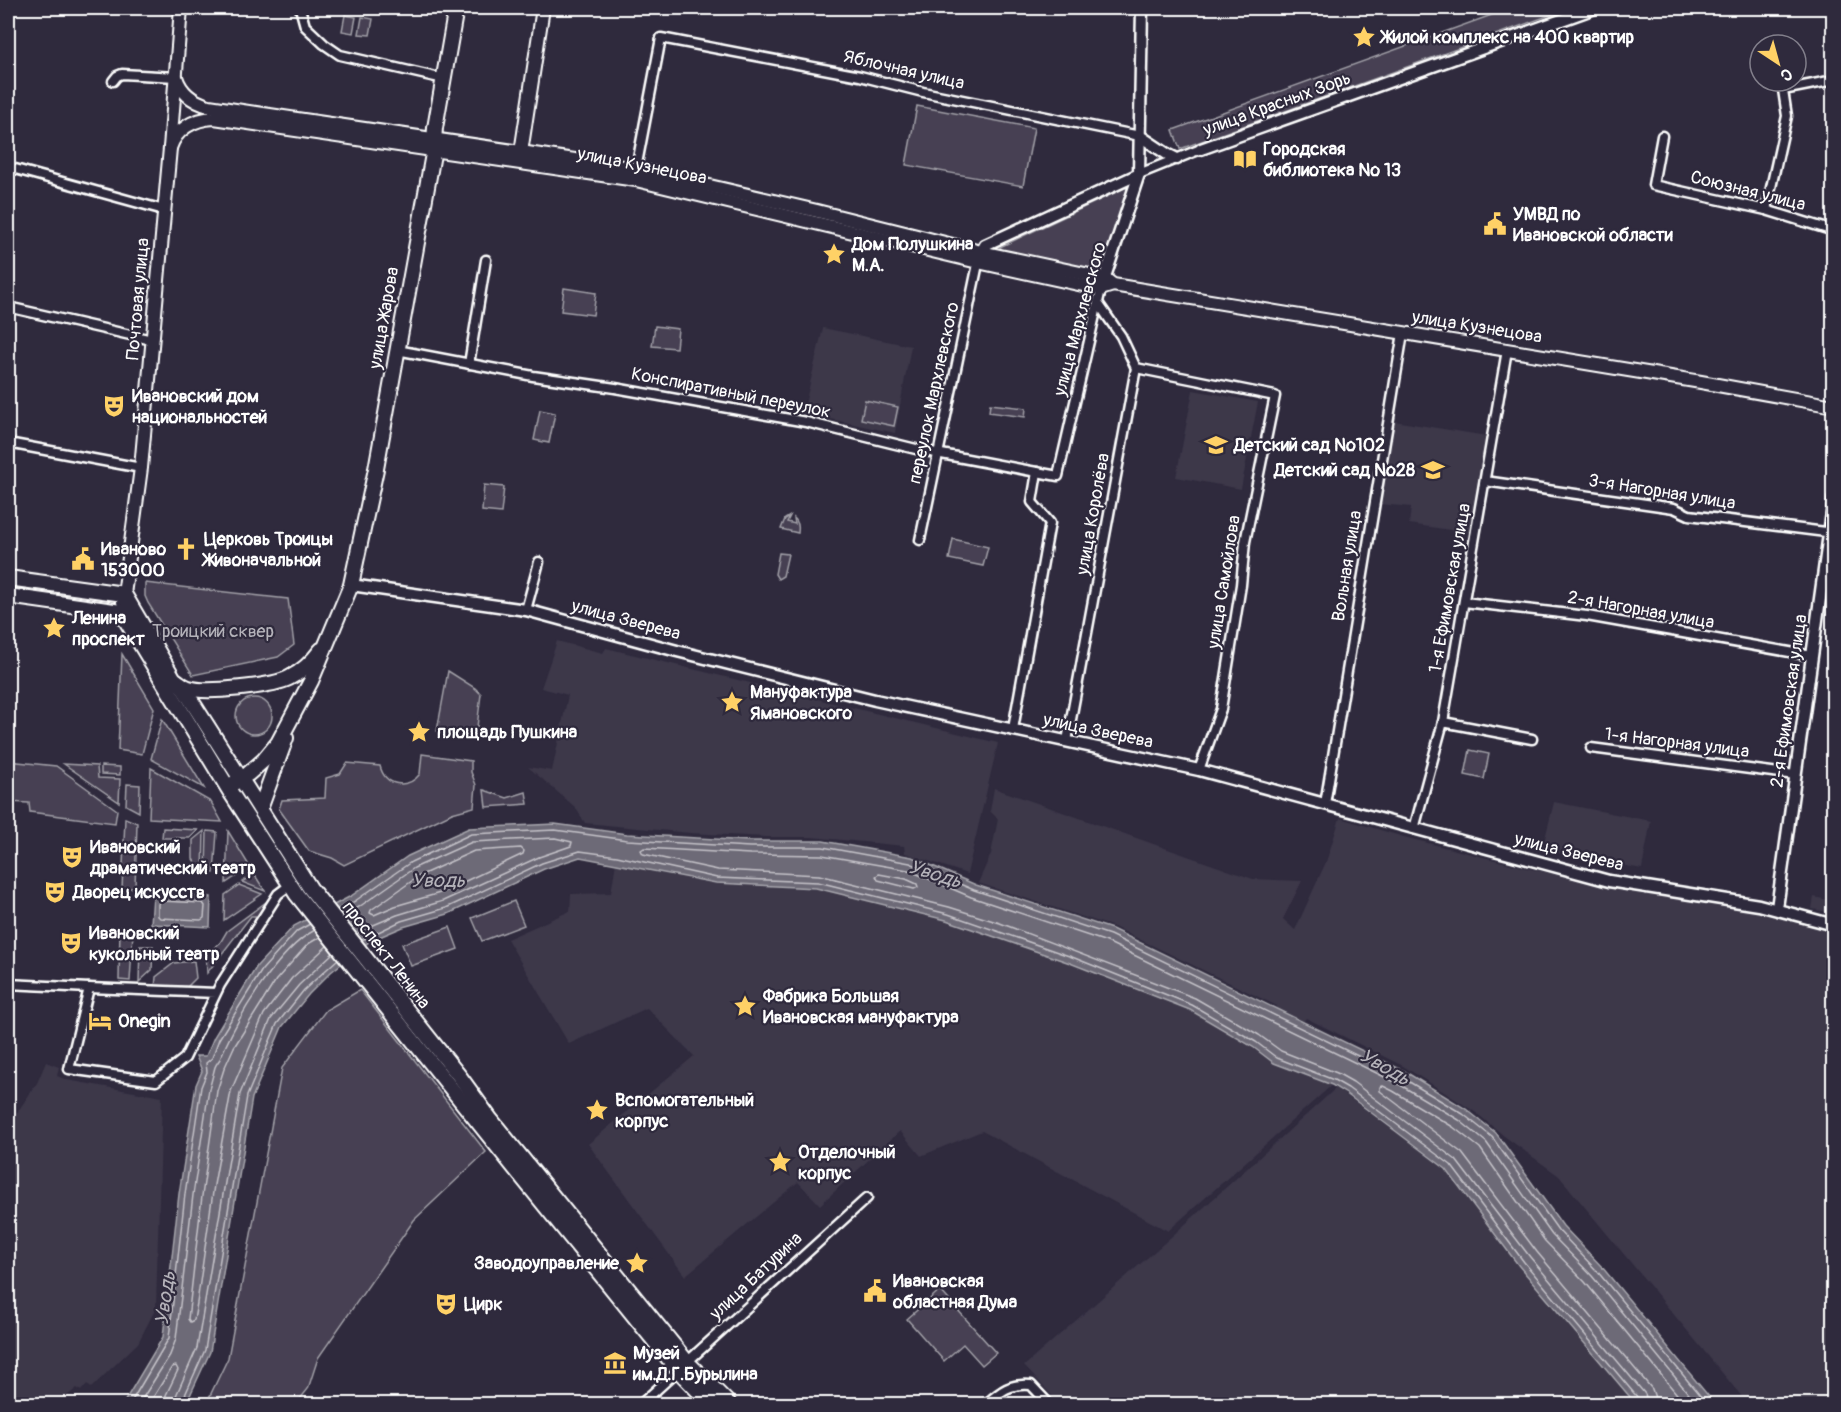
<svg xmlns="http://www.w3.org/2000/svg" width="1841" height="1412" font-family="Pangolin,sans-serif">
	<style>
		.built { fill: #3c3749 }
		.green { fill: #464152; stroke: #a2a0a8; stroke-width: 1.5 }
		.water { fill: #6d6a77; stroke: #a7a6ad; stroke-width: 1.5 }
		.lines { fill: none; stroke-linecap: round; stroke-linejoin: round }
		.shore { stroke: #c5c3c9; stroke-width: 1.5 }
		.minor-casing { stroke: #fff; stroke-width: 13 }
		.tertiary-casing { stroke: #fff; stroke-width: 15 }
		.secondary-casing { stroke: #fff; stroke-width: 16 }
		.primary-casing { stroke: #fff; stroke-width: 18 }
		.trunk-casing { stroke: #fff; stroke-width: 18 }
		.minor { stroke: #2f2a3d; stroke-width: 8 }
		.tertiary { stroke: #2f2a3d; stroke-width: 10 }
		.secondary { stroke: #2f2a3d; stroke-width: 12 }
		.primary { stroke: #2f2a3d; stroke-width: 14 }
		.trunk { stroke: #2f2a3d; stroke-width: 14 }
		.labels { text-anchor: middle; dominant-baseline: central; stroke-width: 4.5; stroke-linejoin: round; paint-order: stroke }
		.poi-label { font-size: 18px; font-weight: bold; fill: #fff; stroke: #2f2a3d; text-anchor: start }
		.street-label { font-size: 18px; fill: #fff; stroke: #2f2a3d }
		.park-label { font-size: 18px; fill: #b5b3ba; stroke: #2f2a3d }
		.water-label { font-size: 20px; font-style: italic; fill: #b6b4bb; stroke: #2f2a3d }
	</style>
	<rect width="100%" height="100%" fill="#2f2a3d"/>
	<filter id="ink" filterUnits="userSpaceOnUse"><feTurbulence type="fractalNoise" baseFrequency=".0167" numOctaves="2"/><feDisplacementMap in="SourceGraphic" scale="12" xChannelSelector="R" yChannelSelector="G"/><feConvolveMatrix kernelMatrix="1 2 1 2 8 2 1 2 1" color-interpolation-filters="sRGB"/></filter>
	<g filter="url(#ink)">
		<g class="built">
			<polygon points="823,328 911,346 895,433 803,413"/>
			<polygon points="1193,390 1258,402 1241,489 1176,477"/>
			<polygon points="1394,421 1487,436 1471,533 1409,524 1411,507 1379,504"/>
			<polygon points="557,641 603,653 606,648 998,743 967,874 905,853 904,846 811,837 766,837 690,833 585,823 575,807 528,767 552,771 568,695 541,688"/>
			<polygon points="994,788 1253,879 1302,881 1283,919 1295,930 1326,862 1340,818 1404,837 1531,869 1772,910 1833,924 1833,1404 1748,1404 1559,1176 1504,1136 1475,1112 1403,1066 1306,1018 1274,1063 1332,1085 1168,1231 982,1131 921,1156 900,1131 820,1205 798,1182 685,1276 588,1144 694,1056 647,1008 569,1044 507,939 570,911 571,894 611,893 616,862 716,883 816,888 946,920 1070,963 1190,1010 1253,1047 1277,1006 1114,927 978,883 991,854 998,819 990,811"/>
			<polygon points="1554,802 1651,821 1642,869 1542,850"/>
			<polygon points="1814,897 1833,901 1833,913 1812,909"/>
			<polygon points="46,1062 59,1067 57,1076 67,1080 162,1097 156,1308 138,1343 91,1388 87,1384 81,1391 77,1388 57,1404 8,1404 8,1126 37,1083"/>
			<polygon points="1336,1088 1446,1169 1519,1266 1636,1404 1060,1404 1024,1366 1171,1237"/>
		</g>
		<g class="green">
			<polygon points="1511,8 1564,8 1564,10 1180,149 1173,130"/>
			<polygon points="345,15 356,17 353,33 342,31"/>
			<polygon points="362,17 373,19 370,35 359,34"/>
			<polygon points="917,106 1034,128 1023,186 906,165"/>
			<polygon points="1127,187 1128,209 1113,244 1103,263 1090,273 1003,252 1000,247"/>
			<polygon points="564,288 596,293 593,315 561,311"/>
			<polygon points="655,326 678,329 676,348 652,346"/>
			<polygon points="865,400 898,407 894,426 861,419"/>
			<polygon points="990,404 1026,408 1025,417 989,412"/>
			<polygon points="540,410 555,413 549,443 534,440"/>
			<polygon points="484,485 504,487 501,513 482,511"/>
			<path d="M 790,516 L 787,522 L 795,524 L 794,518 C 799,522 799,527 798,533 L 781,529 L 785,519 Z"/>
			<polygon points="953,539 988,547 983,566 949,559"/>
			<polygon points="779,553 788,554 783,576 778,579 775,574"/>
			<polygon points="145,583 288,599 294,645 278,657 193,675 148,603 145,596"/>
			<polygon points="122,654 154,708 142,754 118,750"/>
			<polygon points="448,671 475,688 481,694 476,735 437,731"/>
			<circle cx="254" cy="716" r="18"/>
			<polygon points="162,719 204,788 151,759"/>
			<polygon points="1470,750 1489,754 1484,779 1465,775"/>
			<path d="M 422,754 L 471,761 L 471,772 L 476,785 L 474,807 L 452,813 L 344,865 L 332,858 L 309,851 L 279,809 L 282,800 L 325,798 L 326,778 L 340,774 L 347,763 L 380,766 C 385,786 407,790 420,774 Z"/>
			<polygon points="8,761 56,766 117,810 115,823 30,812 29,803 8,802"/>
			<polygon points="64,764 97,766 98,778 120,779 119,802"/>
			<polygon points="101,766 120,767 120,775 101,774"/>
			<polygon points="151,768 211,802 222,822 149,818"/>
			<polygon points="127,784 140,785 139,812 126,805"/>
			<polygon points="484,790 507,798 526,792 528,804 486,807"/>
			<polygon points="125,818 137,823 135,887 122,890"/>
			<polygon points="163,828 198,830 190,838 162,838"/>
			<polygon points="204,831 203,873 193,859 193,840"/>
			<polygon points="207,831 217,832 214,873 206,872"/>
			<polygon points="228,831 250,867 226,883"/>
			<polygon points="254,874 265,891 242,882"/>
			<polygon points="239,885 262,894 224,920 225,895"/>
			<polygon points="514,901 524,925 482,941 472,918"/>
			<polygon points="266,902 258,916 251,916 207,973 206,954 220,943 227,931"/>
			<polygon points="120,927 133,932 130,981 119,980"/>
			<polygon points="450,927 458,949 411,966 402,944"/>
			<polygon points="140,946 153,946 152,970 139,982"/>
			<polygon points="194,961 196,978 184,990 155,988 156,977 174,963"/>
			<polygon points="360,990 486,1152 414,1220 318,1358 308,1389 296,1404 206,1404 228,1358 282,1068 326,1010"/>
			<polygon points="940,1290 996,1353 982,1365 963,1344 944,1361 907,1319"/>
		</g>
		<g class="water">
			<polygon points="555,824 627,834 750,841 823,841 912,857 976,885 1112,929 1404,1071 1466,1109 1496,1133 1563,1226 1602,1267 1715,1404 1636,1404 1519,1266 1446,1169 1345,1093 1332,1085 1274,1063 1253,1047 1190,1010 1070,963 946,920 816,888 716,883 580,857 544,869 448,914 403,927 370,941 331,972 309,994 282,1027 252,1098 210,1352 186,1404 123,1404 163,1337 179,1194 196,1085 202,1071 196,1056 206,1056 214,1037 257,966 294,926 351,896 408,856 469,828"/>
			<polygon points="153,895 211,897 210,927 151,924"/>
		</g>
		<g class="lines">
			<g class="shore">
				<polygon points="521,848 524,851 523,854 440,893 395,906 374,915 370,913 371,910 419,876 474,851"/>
				<polygon points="879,874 906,879 917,884 918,887 914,889 878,880 876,876"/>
				<polygon points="161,901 203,903 205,906 204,918 201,920 160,918 158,916 158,904"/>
				<polyline points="338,910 355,901 411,862 471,834 555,830 627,840 750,847 823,847 910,863 974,890 1110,935 1401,1077 1463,1114 1492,1137 1558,1230 1597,1271 1707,1404"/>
				<polyline points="343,916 359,907 414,868 472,842 555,838 572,842 571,846 539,857 443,901 397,915 364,929 357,934"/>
				<polyline points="320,937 308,944 276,980 234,1047 224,1069 217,1091 202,1196 188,1319 190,1322 194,1320 197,1303 214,1185 231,1091 264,1014 292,978 327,946"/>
				<polyline points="362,940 401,921 446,908 542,863 580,851 617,856 717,878 818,882 948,914 1072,957 1192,1005 1256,1042 1277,1058 1334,1080 1348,1088 1451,1165 1524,1262 1638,1398 1640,1404"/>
				<polyline points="130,1404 169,1338 185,1194 201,1087 207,1072 206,1063 212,1058 219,1039 262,970 297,931 310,924"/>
				<path d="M 139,1404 L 170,1355 L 176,1339 L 193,1195 L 209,1089 C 212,1080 213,1074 215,1067 C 216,1064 218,1062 220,1059 C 236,1020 277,950 315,930"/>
				<polyline points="149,1404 172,1367 176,1366 178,1370 166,1395 165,1404"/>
				<polyline points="174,1404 175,1398 197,1348 240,1094 271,1019 299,985 333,953"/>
				<polyline points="181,1404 205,1350 247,1096 277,1024 304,990 338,959"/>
				<polyline points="1648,1404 1645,1394 1530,1257 1456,1160 1353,1082 1337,1073 1281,1051 1259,1035 1195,998 1000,923 949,907 819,875 718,870 643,854 641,850 644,848 750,854 822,855 908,870 971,897 1107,942 1397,1083 1459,1120 1486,1142 1552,1235 1592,1276 1697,1404"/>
				<polyline points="1657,1404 1652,1389 1537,1252 1462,1153 1380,1091 1380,1087 1383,1086 1393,1091 1453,1127 1480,1148 1545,1241 1585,1282 1685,1404"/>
			</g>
			<g class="minor-casing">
				<g id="minor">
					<polyline points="300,8 305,26 324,44 340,55 444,79"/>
					<polyline points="113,81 117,76 122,74 176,77"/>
					<polyline points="1662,136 1653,185 1766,210 1834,231"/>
					<polyline points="8,167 164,210"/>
					<polyline points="636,169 661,38 860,76 923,92 1140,136"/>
					<polyline points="1139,174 1201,149"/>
					<polyline points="1766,210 1787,116 1783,90 1834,80"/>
					<polyline points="8,307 152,340"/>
					<polyline points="397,350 533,376 615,388 806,422 920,450 1058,476 1101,289"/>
					<polyline points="469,364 486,260"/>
					<polyline points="1136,368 1275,396 1245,542 1241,585 1221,709 1199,770"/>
					<polyline points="8,443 141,468"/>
					<polyline points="1485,481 1674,508 1689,515 1834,533"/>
					<polyline points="920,540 979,259"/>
					<polyline points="1464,602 1587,616 1812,656"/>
					<polyline points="526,610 539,562"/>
					<polyline points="1443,722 1532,739"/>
					<polyline points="1013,729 1050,523 1032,502 1037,472"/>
					<polyline points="1067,741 1136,368 1121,336 1098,303"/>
					<polyline points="1591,748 1795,775"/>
					<polyline points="1325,804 1403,333"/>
					<polyline points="1414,829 1443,722 1507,350"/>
					<polyline points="8,984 89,988"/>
					<polyline points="216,993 89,988 69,1069 156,1081 185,1058 220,985 278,894 290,885"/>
					<polyline points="641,1404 867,1198"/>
					<path d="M 986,1404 C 1001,1391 1010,1383 1031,1385 L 1049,1404"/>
				</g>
			</g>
			<g class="tertiary-casing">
				<g id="tertiary">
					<polyline points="1140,136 1167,154 1177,159"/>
					<polyline points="1201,149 1595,8"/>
					<polyline points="981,252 985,245 1139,174"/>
					<polyline points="1102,286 1139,174 1142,8"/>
					<polyline points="351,585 526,610 677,651 875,700 1199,770 1609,881 1759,905 1834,925"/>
					<polyline points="1777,908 1834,498"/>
				</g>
			</g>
			<g class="secondary-casing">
				<g id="secondary">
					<path d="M 176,77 C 181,93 194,102 209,106 L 636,169 L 817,211 L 981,252 L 1104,278 L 1113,285 L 1701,382 L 1834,406"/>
					<path d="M 170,148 C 176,129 194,119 214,118 L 636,180 L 978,262 L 1101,289 L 1113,285"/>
					<polyline points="520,159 543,8"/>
					<polyline points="123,602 141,468 170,148 181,8"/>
				</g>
			</g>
			<g class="primary-casing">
				<g id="primary">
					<path d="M 177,681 C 181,684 184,687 189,688 C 206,694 273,686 289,678 C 301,672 313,661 321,650"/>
					<polyline points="228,787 248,774 264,760 278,743 311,681 351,585 376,469 433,154 435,128 456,8"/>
					<polyline points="260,809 286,738"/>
				</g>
			</g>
			<g class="trunk-casing">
				<g id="trunk">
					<polyline points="8,578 124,594 174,679 182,686 310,888 460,1077 491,1120 687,1362 729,1404"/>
					<polyline points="8,596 121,612 231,793 297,895 513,1166 678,1370 711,1404"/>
				</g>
			</g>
			<use href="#minor" class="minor"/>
			<use href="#tertiary" class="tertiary"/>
			<use href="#secondary" class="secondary"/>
			<use href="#primary" class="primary"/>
			<use href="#trunk" class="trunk"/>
		</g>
	</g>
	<defs>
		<g id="sight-bare" transform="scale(1.8)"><path d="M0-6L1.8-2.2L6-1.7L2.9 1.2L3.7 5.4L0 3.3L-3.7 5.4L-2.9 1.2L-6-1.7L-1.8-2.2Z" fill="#ffd166" stroke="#2f2a3d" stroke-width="2.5" paint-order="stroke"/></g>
		<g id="library-bare" transform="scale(1.8)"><path d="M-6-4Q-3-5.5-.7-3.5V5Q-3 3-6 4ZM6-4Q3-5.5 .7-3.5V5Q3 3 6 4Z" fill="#ffd166" stroke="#2f2a3d" stroke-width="2.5" paint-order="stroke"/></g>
		<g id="civic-bare" transform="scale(1.8)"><path d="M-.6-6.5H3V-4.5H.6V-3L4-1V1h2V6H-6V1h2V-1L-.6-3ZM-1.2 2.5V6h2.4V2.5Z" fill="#ffd166" stroke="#2f2a3d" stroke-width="2.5" paint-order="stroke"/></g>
		<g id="theatre-bare" transform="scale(1.8)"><path d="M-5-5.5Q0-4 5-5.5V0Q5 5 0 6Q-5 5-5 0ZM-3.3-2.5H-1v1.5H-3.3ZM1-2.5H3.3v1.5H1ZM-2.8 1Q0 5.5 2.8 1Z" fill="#ffd166" stroke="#2f2a3d" stroke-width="2.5" paint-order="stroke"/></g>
		<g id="school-bare" transform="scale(1.8)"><path d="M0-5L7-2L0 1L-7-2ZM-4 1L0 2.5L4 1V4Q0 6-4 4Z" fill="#ffd166" stroke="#2f2a3d" stroke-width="2.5" paint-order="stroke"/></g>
		<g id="church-bare" transform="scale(1.8)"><path d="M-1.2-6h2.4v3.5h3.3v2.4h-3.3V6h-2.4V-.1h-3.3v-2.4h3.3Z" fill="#ffd166" stroke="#2f2a3d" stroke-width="2.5" paint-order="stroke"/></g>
		<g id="hotel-bare" transform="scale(1.8)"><path d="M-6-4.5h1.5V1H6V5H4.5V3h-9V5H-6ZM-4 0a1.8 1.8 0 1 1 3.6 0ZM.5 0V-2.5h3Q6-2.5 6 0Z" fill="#ffd166" stroke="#2f2a3d" stroke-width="2.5" paint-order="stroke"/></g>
		<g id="museum-bare" transform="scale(1.8)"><path d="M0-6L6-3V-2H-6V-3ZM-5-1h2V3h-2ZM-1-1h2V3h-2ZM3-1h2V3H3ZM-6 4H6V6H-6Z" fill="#ffd166" stroke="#2f2a3d" stroke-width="2.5" paint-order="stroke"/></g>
	</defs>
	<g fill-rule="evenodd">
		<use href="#sight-bare" x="1364" y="37"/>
		<use href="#library-bare" x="1245" y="159"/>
		<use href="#civic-bare" x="1495" y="224"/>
		<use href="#sight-bare" x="834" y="254"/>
		<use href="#theatre-bare" x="114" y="406"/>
		<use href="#school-bare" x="1216" y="445"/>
		<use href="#school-bare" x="1433" y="470"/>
		<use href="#church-bare" x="186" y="549"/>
		<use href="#civic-bare" x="83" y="559"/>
		<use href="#sight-bare" x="54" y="628"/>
		<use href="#sight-bare" x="732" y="702"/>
		<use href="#sight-bare" x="419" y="732"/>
		<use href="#theatre-bare" x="72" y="857"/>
		<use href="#theatre-bare" x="55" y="892"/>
		<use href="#theatre-bare" x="71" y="943"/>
		<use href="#sight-bare" x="745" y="1006"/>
		<use href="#hotel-bare" x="100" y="1021"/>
		<use href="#sight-bare" x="597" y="1110"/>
		<use href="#sight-bare" x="780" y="1162"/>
		<use href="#sight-bare" x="637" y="1263"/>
		<use href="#civic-bare" x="875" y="1291"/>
		<use href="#theatre-bare" x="446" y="1304"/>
		<use href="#museum-bare" x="615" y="1363"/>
	</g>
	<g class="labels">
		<g class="poi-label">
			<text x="1382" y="37">Жилой комплекс на 400 квартир</text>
			<text x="1263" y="149">Городская<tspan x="1263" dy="21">библиотека № 13</tspan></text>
			<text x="1513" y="214">УМВД по<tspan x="1513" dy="21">Ивановской области</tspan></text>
			<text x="852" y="244">Дом Полушкина<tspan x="852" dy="21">М.А.</tspan></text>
			<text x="132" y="396">Ивановский дом<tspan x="132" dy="21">национальностей</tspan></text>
			<text x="1234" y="445">Детский сад №102</text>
			<text x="1415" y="470" text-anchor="end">Детский сад №28</text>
			<text x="204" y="539">Церковь Троицы<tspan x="204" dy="21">Живоначальной</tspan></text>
			<text x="101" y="549">Иваново<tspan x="101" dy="21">153000</tspan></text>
			<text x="72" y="618">Ленина<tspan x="72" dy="21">проспект</tspan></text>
			<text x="750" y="692">Мануфактура<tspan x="750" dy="21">Ямановского</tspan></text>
			<text x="437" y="732">площадь Пушкина</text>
			<text x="90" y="847">Ивановский<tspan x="90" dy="21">драматический театр</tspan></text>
			<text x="73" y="892">Дворец искусств</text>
			<text x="89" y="933">Ивановский<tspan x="89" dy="21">кукольный театр</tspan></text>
			<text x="763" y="996">Фабрика Большая<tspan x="763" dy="21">Ивановская мануфактура</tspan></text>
			<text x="118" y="1021">Onegin</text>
			<text x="615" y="1100">Вспомогательный<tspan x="615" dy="21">корпус</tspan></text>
			<text x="798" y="1152">Отделочный<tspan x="798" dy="21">корпус</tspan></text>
			<text x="619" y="1263" text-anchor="end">Заводоуправление</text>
			<text x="893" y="1281">Ивановская<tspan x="893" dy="21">областная Дума</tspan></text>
			<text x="464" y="1304">Цирк</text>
			<text x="633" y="1353">Музей<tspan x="633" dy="21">им.Д.Г.Бурылина</tspan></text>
		</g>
		<g class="street-label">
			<text transform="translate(904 70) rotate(13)">Яблочная улица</text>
			<text transform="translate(1277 104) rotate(-20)">улица Красных Зорь</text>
			<text transform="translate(642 166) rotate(11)">улица Кузнецова</text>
			<text transform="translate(1748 191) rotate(14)">Союзная улица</text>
			<text transform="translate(138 299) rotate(-85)">Почтовая улица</text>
			<text transform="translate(384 318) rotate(-80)">улица Жарова</text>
			<text transform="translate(1080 319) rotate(-75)">улица Мархлевского</text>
			<text transform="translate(1477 327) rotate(9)">улица Кузнецова</text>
			<text transform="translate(731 393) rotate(11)">Конспиративный переулок</text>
			<text transform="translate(934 393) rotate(-78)">переулок Мархлевского</text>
			<text transform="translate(1662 492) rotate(9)">3-я Нагорная улица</text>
			<text transform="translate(1093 514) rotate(-80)">улица Королёва</text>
			<text transform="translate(1347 566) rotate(-81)">Вольная улица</text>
			<text transform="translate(1224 582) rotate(-81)">улица Самойлова</text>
			<text transform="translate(1450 588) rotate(-80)">1-я Ефимовская улица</text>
			<text transform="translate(1641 610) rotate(10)">2-я Нагорная улица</text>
			<text transform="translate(626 620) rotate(15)">улица Зверева</text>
			<text transform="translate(1789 701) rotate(-82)">2-я Ефимовская улица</text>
			<text transform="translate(1098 731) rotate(12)">улица Зверева</text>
			<text transform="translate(1677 743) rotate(7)">1-я Нагорная улица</text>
			<text transform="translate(1569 852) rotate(14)">улица Зверева</text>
			<text transform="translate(386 955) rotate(52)">проспект Ленина</text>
			<text transform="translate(756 1276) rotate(-43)">улица Батурина</text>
		</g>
		<g class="park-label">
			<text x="213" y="631">Троицкий сквер</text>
		</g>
		<g class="water-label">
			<text transform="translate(935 874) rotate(17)">Уводь</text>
			<text x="438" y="880">Уводь</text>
			<text transform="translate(1385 1067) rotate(30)">Уводь</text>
			<text transform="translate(165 1298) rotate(-82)">Уводь</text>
		</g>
	</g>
	<rect width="1841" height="1412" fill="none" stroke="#2f2a3d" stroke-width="30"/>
	<rect x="15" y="15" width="1811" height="1382" fill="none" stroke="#fff" stroke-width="2" filter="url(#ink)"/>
	<g transform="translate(1778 63) rotate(144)"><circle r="28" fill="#2f2a3d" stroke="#827f8b" stroke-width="1.5"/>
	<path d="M0-4.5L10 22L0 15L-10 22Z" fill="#ffd166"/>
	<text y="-9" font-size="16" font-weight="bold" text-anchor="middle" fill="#ffffff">С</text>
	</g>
</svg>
